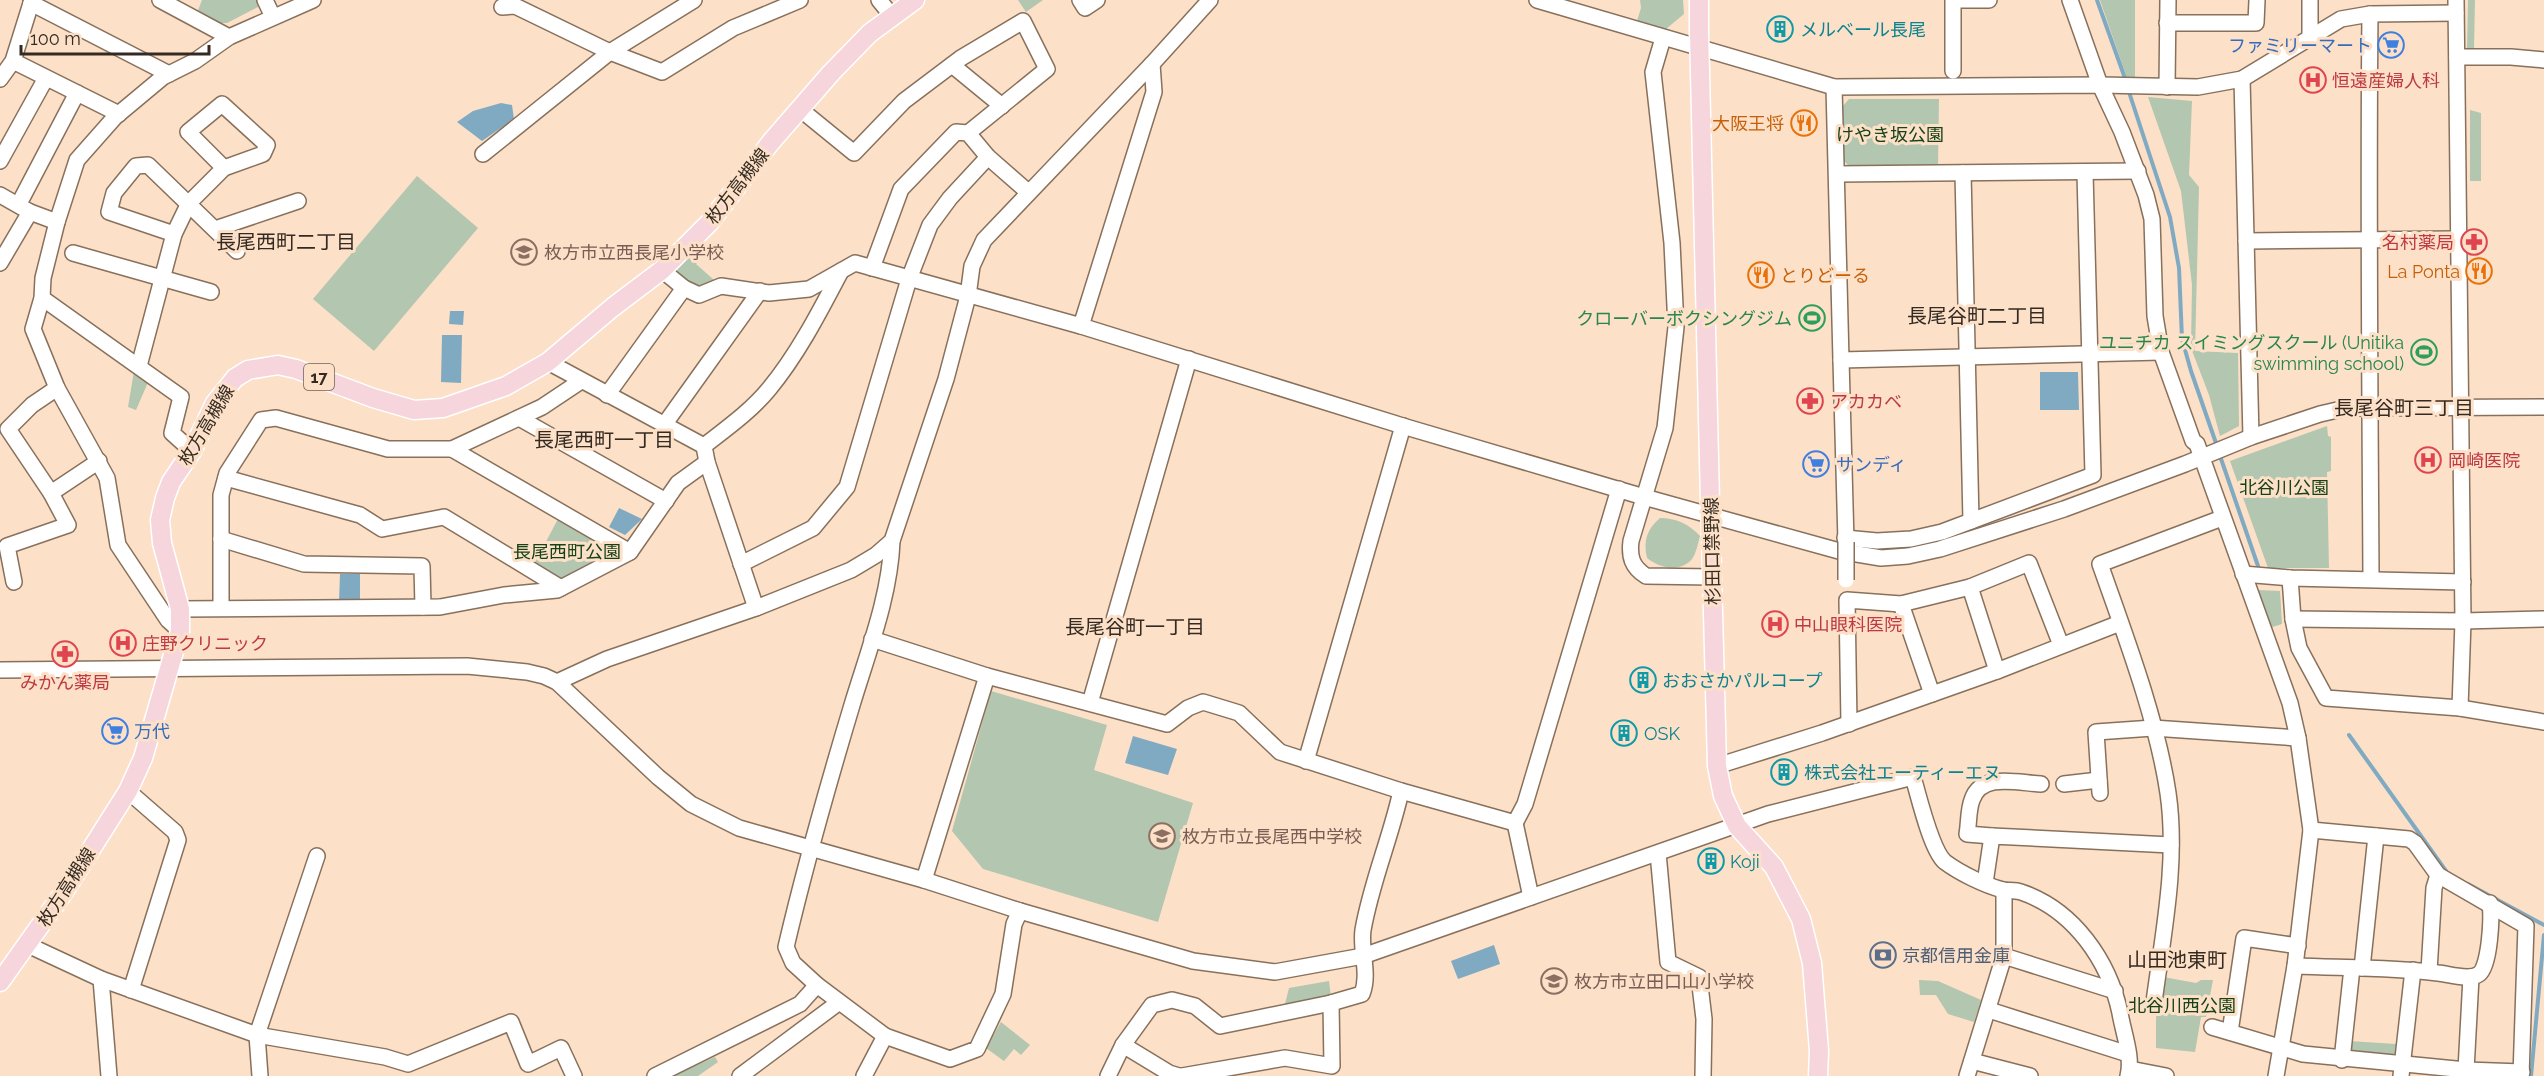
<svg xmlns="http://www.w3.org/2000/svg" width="2544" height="1076" font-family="Raleway,'Noto Sans JP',sans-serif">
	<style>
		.green { fill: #b2c6b0 }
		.water { fill: #80aac1 }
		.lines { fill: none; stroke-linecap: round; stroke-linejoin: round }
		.stream { stroke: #80aac1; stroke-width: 4 }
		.minor-casing { stroke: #88705b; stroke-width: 18 }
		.major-casing { stroke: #fff; stroke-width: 21 }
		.minor { stroke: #fff; stroke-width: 15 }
		.major { stroke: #f6d5dd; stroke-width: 18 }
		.minor-bridge-casing { stroke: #88705b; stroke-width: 18; stroke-linecap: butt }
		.major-bridge-casing { stroke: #fff; stroke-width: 21; stroke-linecap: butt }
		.minor-bridge { stroke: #fff; stroke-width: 15 }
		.major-bridge { stroke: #f6d5dd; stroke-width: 18 }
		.labels { text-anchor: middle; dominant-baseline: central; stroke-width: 6; stroke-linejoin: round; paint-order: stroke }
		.shield { fill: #fce0c8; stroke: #706153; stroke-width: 1.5 }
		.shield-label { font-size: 16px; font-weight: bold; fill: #342a21 }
		.culture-label { font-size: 18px; fill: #0d838f; stroke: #fce0c8; text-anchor: start }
		.shop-label { font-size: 18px; fill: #366cbe; stroke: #fce0c8; text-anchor: start }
		.health-label { font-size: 18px; fill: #be3a42; stroke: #fce0c8; text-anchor: start }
		.food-label { font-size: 18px; fill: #c56008; stroke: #fce0c8; text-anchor: end }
		.park-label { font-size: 18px; fill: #174217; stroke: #fce0c8 }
		.street-label { font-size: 18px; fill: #342a21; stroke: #fce0c8 }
		.education-label { font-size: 18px; fill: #785e54; stroke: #fce0c8; text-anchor: start }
		.leisure-label { font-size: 18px; fill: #27864d; stroke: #fce0c8; text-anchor: end }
		.service-label { font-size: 18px; fill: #4e5e75; stroke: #fce0c8; text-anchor: start }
		.neighbourhood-label { font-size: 20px; fill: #342a21; stroke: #fce0c8 }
	</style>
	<rect width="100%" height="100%" fill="#fce0c8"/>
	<g class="green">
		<polygon points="202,0 257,0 260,6 227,23 219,23 197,13"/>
		<polygon points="1018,0 1043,0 1026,12"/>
		<polygon points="1640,0 1683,0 1684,14 1666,29 1637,21 1641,8"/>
		<polygon points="2100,0 2135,0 2135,78 2127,78"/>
		<polygon points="2468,0 2475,0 2474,49 2467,49"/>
		<polygon points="2148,97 2192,101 2189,175 2199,187 2195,351 2238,353 2239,426 2220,436 2209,395 2191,348 2192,285 2181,191"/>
		<polygon points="1849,99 1939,99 1938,168 1851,168 1843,160 1842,107"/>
		<polygon points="2470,110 2481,113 2481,181 2470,181"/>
		<polygon points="417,176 478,228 374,351 313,299"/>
		<polygon points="699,240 709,249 696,264 714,280 704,287 694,288 674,269"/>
		<polygon points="134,371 149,380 136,410 128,407"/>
		<polygon points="2327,426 2328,436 2331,437 2331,471 2327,472 2329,568 2268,568 2230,461"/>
		<path d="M 1660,518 C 1676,518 1689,524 1700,536 C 1698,543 1696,554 1692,559 C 1680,573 1659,568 1647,558 C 1643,541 1647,529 1660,518 Z"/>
		<polygon points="558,519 610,547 609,555 565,579 558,580 533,566"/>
		<polygon points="2257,590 2280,591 2282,624 2269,628"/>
		<polygon points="991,691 1107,725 1094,770 1193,803 1158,922 983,869 952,831"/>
		<polygon points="2163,977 2196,983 2201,980 2213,980 2206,1017 2201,1017 2195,1052 2156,1048 2156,1018"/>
		<polygon points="1919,980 1938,981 1981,1000 1974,1022 1948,1014 1936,995 1920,995"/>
		<polygon points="1329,981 1331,997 1284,1008 1289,988"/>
		<polygon points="1001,1022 1030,1045 1021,1055 1014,1049 1004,1061 986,1048"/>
		<polygon points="2349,1041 2396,1044 2396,1053 2389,1060 2354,1057 2349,1049"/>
		<polygon points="715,1057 718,1062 698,1076 672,1076"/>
	</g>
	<g class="water">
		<polygon points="501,103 512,105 514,119 482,141 457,122 473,111"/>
		<polygon points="450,311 464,311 463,325 449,324"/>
		<polygon points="442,335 462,335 461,383 441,382"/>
		<polygon points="2040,372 2078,372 2079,410 2040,410"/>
		<polygon points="619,508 642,519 625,535 609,527"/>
		<polygon points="340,574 360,574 360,602 339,602"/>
		<polygon points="1133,736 1177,749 1168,775 1125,763"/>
		<polygon points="1494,945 1500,964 1458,979 1451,961"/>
	</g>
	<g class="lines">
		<g class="stream">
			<polyline points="2097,0 2126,81"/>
			<polyline points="2128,89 2170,217 2179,268 2182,339 2191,371 2217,446"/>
			<polyline points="2219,453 2258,566"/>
			<polyline points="2349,735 2446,871"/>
			<polyline points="2468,884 2544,925"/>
			<polyline points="2531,1076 2544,935"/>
		</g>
		<g class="minor-casing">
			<g id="minor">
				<polyline points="160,0 229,37"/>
				<polyline points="265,0 273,17"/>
				<polyline points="879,0 892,16"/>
				<polyline points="1080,0 1085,8 1097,0"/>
				<polyline points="1537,0 1834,87 2100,85 2198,87 2242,79 2341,19 2370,14 2456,13"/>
				<polyline points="2070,0 2100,85 2122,132 2146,195 2152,219 2155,316 2161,352 2193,441 2197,444 2290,703 2298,738 2311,830 2295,966 2276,1076"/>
				<polyline points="2456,0 2463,621 2460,708"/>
				<polyline points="31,3 169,74"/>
				<polyline points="502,7 515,6 610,52 662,72 733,28 800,0"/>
				<path d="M 2370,14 C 2368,202 2370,390 2371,578"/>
				<polyline points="2167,23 2256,23 2257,0"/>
				<polyline points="2310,37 2310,0"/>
				<path d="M 1663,38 L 1653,72 L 1672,243 L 1676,327 L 1665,428 L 1631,541 C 1629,557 1632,567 1646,576 L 1712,577"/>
				<polyline points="2457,57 2511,57 2544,60"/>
				<polyline points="13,61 119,114"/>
				<polyline points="952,65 1002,106"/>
				<polyline points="1953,71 1953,0 1989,0"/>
				<polyline points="0,79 13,61 32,0"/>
				<polyline points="2242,79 2251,437"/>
				<polyline points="1834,87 1841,360 2161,352"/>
				<polyline points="2167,87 2168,0"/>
				<polyline points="800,109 854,153 904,101 961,58 1023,21 1047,69 968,133"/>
				<polyline points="483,154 610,52 694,0"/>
				<polyline points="0,161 46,78"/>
				<polyline points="1963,173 1971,521"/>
				<polyline points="1838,174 2138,171"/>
				<polyline points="0,195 30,212 57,222 43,278 42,298 33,329 57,388 107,478 118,545 168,620 180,631"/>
				<polyline points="22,198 77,93"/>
				<polyline points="57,222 77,160 115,117 163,77 195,61 229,37 313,0"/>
				<polyline points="215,229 298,201"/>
				<polyline points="174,234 109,212 114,193 136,166 148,165 237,251"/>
				<polyline points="2246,241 2459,239"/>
				<polyline points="73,253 211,292"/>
				<polyline points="0,263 30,212"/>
				<polyline points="872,268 901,189 956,132 968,133 988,157 1028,192"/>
				<polyline points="662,270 684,288 699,295 721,286 769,293 809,289 855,263 1081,326 1406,427 1644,497 1839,551 1881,558 1908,556 1940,549 2064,509 2185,464 2251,437 2320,414 2346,408 2544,407"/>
				<polyline points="42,298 181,397 172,433 192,451"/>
				<polyline points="1081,326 1154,92 1152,64"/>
				<polyline points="1841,360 1846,542"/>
				<polyline points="548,362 704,446"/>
				<polyline points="139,366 174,234 189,203 224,168 263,154 267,145 222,104 188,132 224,168"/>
				<polyline points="607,395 684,288"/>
				<polyline points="519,418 666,501"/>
				<polyline points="664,425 760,291"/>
				<polyline points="452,449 630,552"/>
				<polyline points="226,478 360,515 382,529 444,517 561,588"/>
				<polyline points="51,493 99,461"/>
				<polyline points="1845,538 1877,541 1911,539 1942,532 2093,475 2085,173"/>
				<polyline points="221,539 304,564 422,566 423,607"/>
				<polyline points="741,564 813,528 847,487 909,279 930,225 950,198 988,157"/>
				<polyline points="2243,574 2290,578 2463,582"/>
				<polyline points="2290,578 2293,619 2299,648 2326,698 2460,708 2544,722"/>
				<polyline points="14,582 7,546 68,525 51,493 8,429 32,405 57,388"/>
				<polyline points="1970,587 1997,671"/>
				<polyline points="1901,604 1932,694"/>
				<polyline points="221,608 221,495 227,473 261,420 276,418 388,449 452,449 542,407 581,381"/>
				<path d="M 756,608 L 707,462 L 704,446 C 727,428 751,411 769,389 C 798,354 820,311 841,271"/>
				<polyline points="180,609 440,607 504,595 557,590 630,552 678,483 707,462"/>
				<polyline points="2293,619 2463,621 2544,619"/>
				<polyline points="872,639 987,676 1167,724 1188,708 1203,702 1239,713 1280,752 1401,791 1515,823 1525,804 1619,489"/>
				<path d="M 0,670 L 467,666 L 527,672 L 544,676 L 557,682 L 658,777 L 691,804 L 739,828 L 924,880 L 1020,911 L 1193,961 L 1275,972 L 1363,956 L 1768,814 L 1913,777 C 1919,797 1931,850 1945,862 C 1960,873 1984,885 2003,890 C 2008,891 2015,890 2021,892 C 2074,910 2109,961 2120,1013 C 2123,1032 2133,1057 2128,1076"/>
				<polyline points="557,682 607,659 756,608 851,570 876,555 892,541"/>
				<polyline points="1090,703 1189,359"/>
				<polyline points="1849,724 1847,600 1901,604 1970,587 2029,563 2061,645"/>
				<polyline points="1306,761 1403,426"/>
				<polyline points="1717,766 1822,733 1997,671 2120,623"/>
				<polyline points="2064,784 2099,780"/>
				<polyline points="128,791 175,832 178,840 131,990"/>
				<polyline points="2100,793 2096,732 2153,728 2298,738"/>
				<polyline points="1515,823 1531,897"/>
				<polyline points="2311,830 2409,839 2415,843 2438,875 2526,926 2521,1076"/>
				<path d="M 1992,836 L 1967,834 C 1969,824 1968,810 1972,800 C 1981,772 2018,783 2041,784"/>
				<polyline points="1658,853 1668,962 1699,977 1704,1019 1703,1076"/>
				<polyline points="924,880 987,676"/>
				<polyline points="1985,883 1992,836 2171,845"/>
				<path d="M 1020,911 L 1014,924 L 1003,994 L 977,1049 L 950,1059 L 885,1036 L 817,985 L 793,963 L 786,947 C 805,866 828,785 852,705 C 868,652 890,596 892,541 L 946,379 L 968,296 L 972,266 L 984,240 L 1152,64 L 1210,0"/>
				<polyline points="28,945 101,979 257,1035 385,1057 408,1064 511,1022 528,1064 561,1048 574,1076"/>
				<polyline points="2004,956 2115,991"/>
				<path d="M 2295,966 C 2343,968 2391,967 2438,973 C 2449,974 2469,981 2479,974 C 2490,966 2492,916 2490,903"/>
				<polyline points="2362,968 2376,836"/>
				<polyline points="2429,971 2434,888 2438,875"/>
				<polyline points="101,979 109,1076"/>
				<path d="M 2154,1002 C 2163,934 2178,862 2168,793 C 2157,719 2125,635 2100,564 L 2222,518"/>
				<polyline points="1989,1010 2128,1054"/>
				<polyline points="2212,1027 2303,1054 2466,1070 2522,1072"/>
				<polyline points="2230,1032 2244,938 2298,946"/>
				<polyline points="1123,1045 1169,1073 1179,1076"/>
				<polyline points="2342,1060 2352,968"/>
				<polyline points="1972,1061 2030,1076"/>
				<polyline points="2130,1069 2166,1076"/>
				<polyline points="2466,1070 2471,977"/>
				<polyline points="260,1076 257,1035 317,856"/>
				<polyline points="655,1076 800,1004 817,985"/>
				<polyline points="740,1076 838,1003"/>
				<polyline points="864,1076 885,1036"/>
				<path d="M 1108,1076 L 1123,1045 L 1152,1005 L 1172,1000 L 1195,1006 L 1220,1026 L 1331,1003 L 1362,994 C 1370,974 1360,951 1363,930 C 1371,883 1391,837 1401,791"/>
				<polyline points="1182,1076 1285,1058 1332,1066 1331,1003"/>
				<polyline points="1967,1076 2004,956 2004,890"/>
				<polyline points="2401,1076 2413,970"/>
			</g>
		</g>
		<g class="major-casing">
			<g id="major">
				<polyline points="1699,0 1699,33"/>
				<polyline points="1700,72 1710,502"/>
				<polyline points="1711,535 1717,766 1723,796 1737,826 1774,867 1801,919 1812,963 1819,1051 1818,1076"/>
				<polyline points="0,982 64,892 128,791 143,758 180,631 180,609 162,543 160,520 165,498 171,482 192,451 215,403 235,378 248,370 278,365 296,369 373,398 414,410 443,408 506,386 548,362 613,307 662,270 710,222 771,142 831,73 870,33 915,0"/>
			</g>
		</g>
		<use href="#minor" class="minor"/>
		<use href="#major" class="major"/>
		<g class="minor-bridge-casing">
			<polyline id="minor-bridge" points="1846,542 1846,580"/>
		</g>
		<g class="major-bridge-casing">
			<g id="major-bridge">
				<polyline points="1699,33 1700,72"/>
				<polyline points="1710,502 1711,535"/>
			</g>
		</g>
		<use href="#minor-bridge" class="minor-bridge"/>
		<use href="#major-bridge" class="major-bridge"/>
	</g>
	<defs>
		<g id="building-ring" transform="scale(1.35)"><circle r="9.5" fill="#fce0c8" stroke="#0f9aa8" stroke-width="1.5"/><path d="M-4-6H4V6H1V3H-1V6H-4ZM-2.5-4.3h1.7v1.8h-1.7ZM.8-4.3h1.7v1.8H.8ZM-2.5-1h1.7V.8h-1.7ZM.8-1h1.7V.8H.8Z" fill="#0f9aa8"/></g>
		<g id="supermarket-ring" transform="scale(1.35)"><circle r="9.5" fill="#fce0c8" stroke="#3f7fe0" stroke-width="1.5"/><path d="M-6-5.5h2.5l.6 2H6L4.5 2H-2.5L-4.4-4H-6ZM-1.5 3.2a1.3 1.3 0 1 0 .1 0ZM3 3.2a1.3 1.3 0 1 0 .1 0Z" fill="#3f7fe0"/></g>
		<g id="hospital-ring" transform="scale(1.35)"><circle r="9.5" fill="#fce0c8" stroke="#e0444e" stroke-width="1.5"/><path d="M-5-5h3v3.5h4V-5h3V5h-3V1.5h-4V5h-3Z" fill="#e0444e"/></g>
		<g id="restaurant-ring" transform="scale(1.35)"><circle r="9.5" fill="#fce0c8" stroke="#e8710a" stroke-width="1.5"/><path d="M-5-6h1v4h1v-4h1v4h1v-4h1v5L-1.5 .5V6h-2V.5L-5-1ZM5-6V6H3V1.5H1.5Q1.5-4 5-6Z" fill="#e8710a"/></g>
		<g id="pharmacy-ring" transform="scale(1.35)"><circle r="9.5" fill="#fce0c8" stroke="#e0444e" stroke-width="1.5"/><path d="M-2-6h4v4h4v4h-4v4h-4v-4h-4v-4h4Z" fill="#e0444e"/></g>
		<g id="school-ring" transform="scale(1.35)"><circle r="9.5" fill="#fce0c8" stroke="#8d6e63" stroke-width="1.5"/><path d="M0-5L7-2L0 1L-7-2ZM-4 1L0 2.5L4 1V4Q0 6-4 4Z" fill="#8d6e63"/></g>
		<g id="stadium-ring" transform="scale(1.35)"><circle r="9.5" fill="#fce0c8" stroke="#2e9e5b" stroke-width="1.5"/><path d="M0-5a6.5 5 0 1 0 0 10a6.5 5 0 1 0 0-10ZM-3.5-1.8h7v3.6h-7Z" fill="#2e9e5b"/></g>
		<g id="bank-ring" transform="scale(1.35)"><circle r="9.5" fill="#fce0c8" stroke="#5c6f8a" stroke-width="1.5"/><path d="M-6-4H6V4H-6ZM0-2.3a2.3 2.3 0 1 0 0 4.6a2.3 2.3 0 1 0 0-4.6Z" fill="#5c6f8a"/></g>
	</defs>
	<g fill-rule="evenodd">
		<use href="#building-ring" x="1780" y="29"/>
		<use href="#supermarket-ring" x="2391" y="45"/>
		<use href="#hospital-ring" x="2313" y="80"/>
		<use href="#restaurant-ring" x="1804" y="123"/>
		<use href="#pharmacy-ring" x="2474" y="242"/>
		<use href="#school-ring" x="524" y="252"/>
		<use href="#restaurant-ring" x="2479" y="271"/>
		<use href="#restaurant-ring" x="1761" y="275"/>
		<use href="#stadium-ring" x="1812" y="318"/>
		<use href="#stadium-ring" x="2424" y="352"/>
		<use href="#pharmacy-ring" x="1810" y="401"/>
		<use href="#hospital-ring" x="2428" y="460"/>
		<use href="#supermarket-ring" x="1816" y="464"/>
		<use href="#hospital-ring" x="1775" y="624"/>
		<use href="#hospital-ring" x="123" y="643"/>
		<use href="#pharmacy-ring" x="65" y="654"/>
		<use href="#building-ring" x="1643" y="680"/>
		<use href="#supermarket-ring" x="115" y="731"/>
		<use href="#building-ring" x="1624" y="733"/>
		<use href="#building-ring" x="1784" y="772"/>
		<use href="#school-ring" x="1162" y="836"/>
		<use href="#building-ring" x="1711" y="861"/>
		<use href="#bank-ring" x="1883" y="955"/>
		<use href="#school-ring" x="1554" y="981"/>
	</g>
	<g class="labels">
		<rect class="shield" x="304" y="364" width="30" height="26" rx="4.5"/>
		<g class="shield-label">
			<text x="319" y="377">17</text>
		</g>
		<g class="culture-label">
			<text x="1800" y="29">メルベール長尾</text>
			<text x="1662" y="680">おおさかパルコープ</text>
			<text x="1644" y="733">OSK</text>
			<text x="1804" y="772">株式会社エーティーエヌ</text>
			<text x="1730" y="861">Koji</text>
		</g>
		<g class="shop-label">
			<text x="2372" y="45" text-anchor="end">ファミリーマート</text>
			<text x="1836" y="464">サンディ</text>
			<text x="134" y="731">万代</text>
		</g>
		<g class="health-label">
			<text x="2332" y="80">恒遠産婦人科</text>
			<text x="2454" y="242" text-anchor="end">名村薬局</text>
			<text x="1830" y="401">アカカベ</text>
			<text x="2448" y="460">岡崎医院</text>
			<text x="1794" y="624">中山眼科医院</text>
			<text x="142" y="643">庄野クリニック</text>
			<text x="65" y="682" text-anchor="middle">みかん薬局</text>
		</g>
		<g class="food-label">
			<text x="1784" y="123">大阪王将</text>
			<text x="2460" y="271">La Ponta</text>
			<text x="1780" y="275" text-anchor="start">とりどーる</text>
		</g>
		<g class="park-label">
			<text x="1890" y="134">けやき坂公園</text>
			<text x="2284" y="487">北谷川公園</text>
			<text x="567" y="551">長尾西町公園</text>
			<text x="2182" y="1005">北谷川西公園</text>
		</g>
		<g class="street-label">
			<text transform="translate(737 186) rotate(-52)">枚方高槻線</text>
			<text transform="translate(206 425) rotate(-59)">枚方高槻線</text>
			<text transform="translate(1712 551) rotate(-91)">杉田口禁野線</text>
			<text transform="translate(66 887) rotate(-57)">枚方高槻線</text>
		</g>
		<g class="education-label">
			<text x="544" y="252">枚方市立西長尾小学校</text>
			<text x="1182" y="836">枚方市立長尾西中学校</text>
			<text x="1574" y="981">枚方市立田口山小学校</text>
		</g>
		<g class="leisure-label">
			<text x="1792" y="318">クローバーボクシングジム</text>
			<text x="2404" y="342">ユニチカ スイミングスクール (Unitika<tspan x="2404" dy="21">swimming school)</tspan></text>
		</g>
		<g class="service-label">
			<text x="1902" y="955">京都信用金庫</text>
		</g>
		<g class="neighbourhood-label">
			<text x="286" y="242">長尾西町二丁目</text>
			<text x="1977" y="316">長尾谷町二丁目</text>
			<text x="2404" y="408">長尾谷町三丁目</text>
			<text x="604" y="440">長尾西町一丁目</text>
			<text x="1135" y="627">長尾谷町一丁目</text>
			<text x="2177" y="960">山田池東町</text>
		</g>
	</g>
	<path d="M21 45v9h188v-9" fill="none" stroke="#342a21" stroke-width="3"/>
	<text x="30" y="45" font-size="18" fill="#342a21" stroke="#fce0c8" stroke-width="4.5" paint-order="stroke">100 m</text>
</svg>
